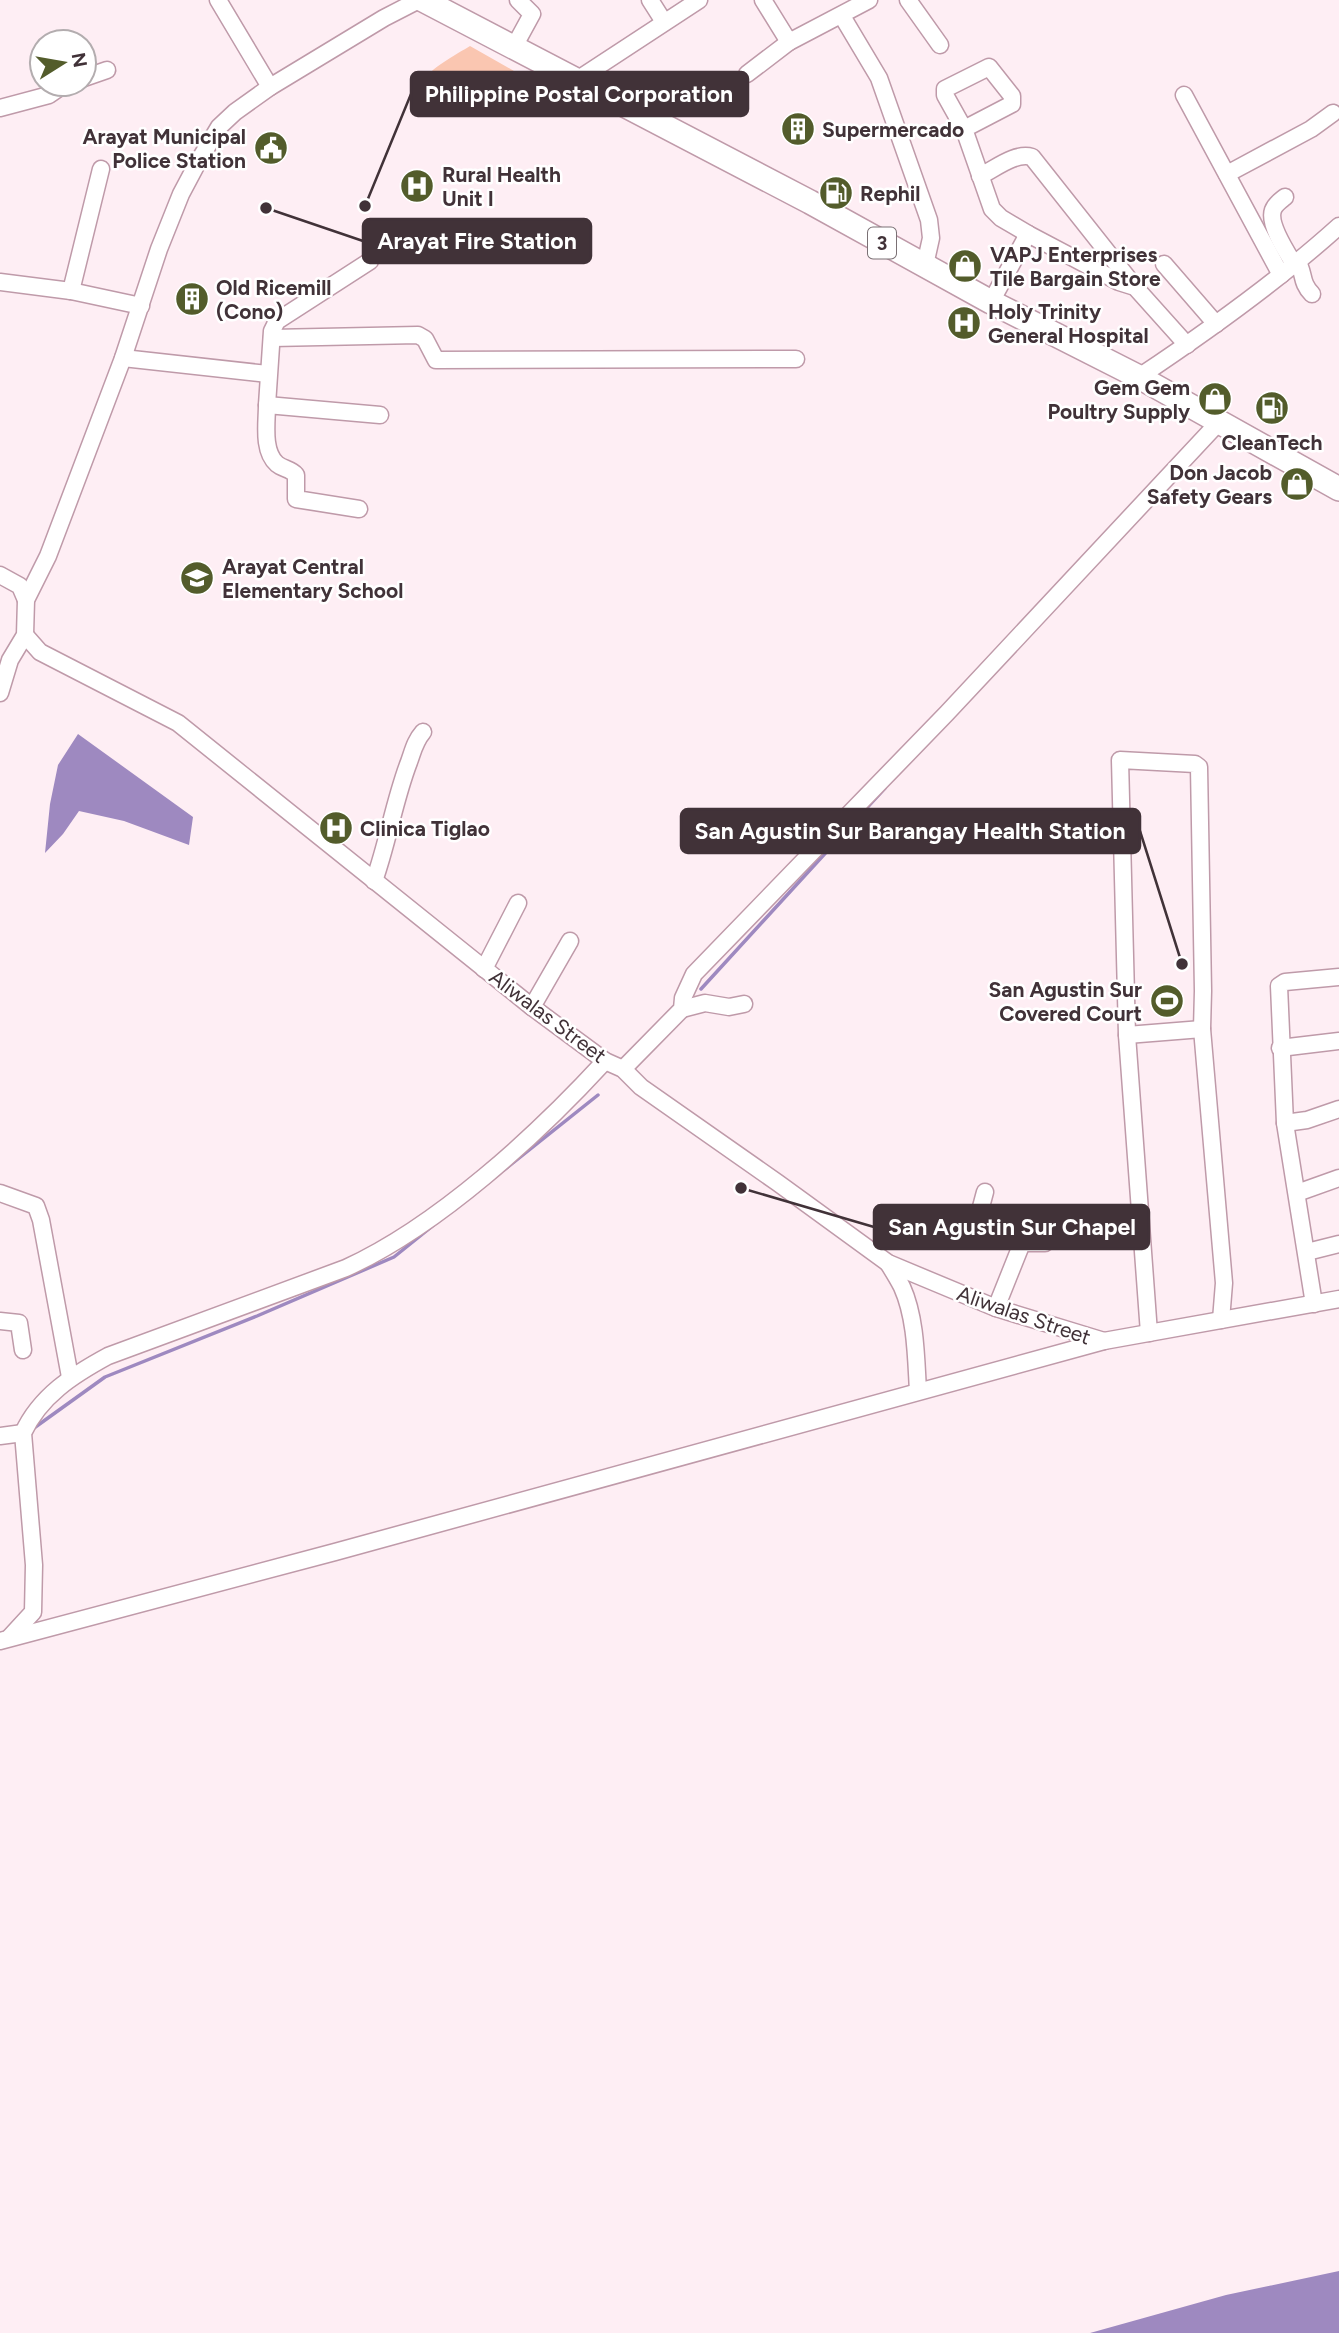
<svg xmlns="http://www.w3.org/2000/svg" width="1339" height="2333" font-family="Figtree,sans-serif">
	<style>
		.green { fill: #fac6b1 }
		.water { fill: #9e89c0 }
		.lines { fill: none; stroke-linecap: round; stroke-linejoin: round }
		.stream { stroke: #9e89c0; stroke-width: 3.5 }
		.minor-casing { stroke: #bf9aa9; stroke-width: 19 }
		.highway-casing { stroke: #bf9aa9; stroke-width: 26 }
		.minor { stroke: #fff; stroke-width: 16 }
		.highway { stroke: #fff; stroke-width: 23 }
		.labels { text-anchor: middle; dominant-baseline: central; stroke-width: 5; stroke-linejoin: round; paint-order: stroke }
		.shield { fill: #fff; stroke: #7a7074; stroke-width: 2 }
		.shield-label { font-size: 19px; font-weight: bold; fill: #413238 }
		.poi-label { font-size: 21px; font-weight: bold; fill: #413238; stroke: #fff; text-anchor: start }
		.street-label { font-size: 21px; fill: #413238; stroke: #fff }
		.leader { fill: none; stroke: #413238; stroke-width: 2.5 }
		.callout-dot { fill: #413238; stroke: #fff; stroke-width: 2.5 }
		.callout { fill: #413238; stroke: #413238; stroke-width: 2.5 }
		.callout-label { font-size: 23px; text-anchor: middle; font-weight: bold; fill: #fff }
	</style>
	<rect width="100%" height="100%" fill="#feeef4"/>
	<path class="green" d="M 470,46 L 514,71 L 448,113 L 434,112 C 430,106 422,96 421,88 C 420,73 459,53 470,46 Z"/>
	<g class="water">
		<polygon points="78,734 193,817 189,845 124,821 79,811 63,834 45,853 50,804 58,765"/>
		<polygon points="1339,2271 1339,2333 1090,2333 1226,2295"/>
	</g>
	<g class="lines">
		<g class="stream">
			<polyline points="701,989 885,788"/>
			<polyline points="504,1170 598,1095"/>
			<polyline points="34,1428 105,1377 257,1316 394,1257 440,1220"/>
		</g>
		<g class="minor-casing">
			<g id="minor">
				<polyline points="218,0 270,87"/>
				<polyline points="650,0 664,22"/>
				<polyline points="763,0 789,42 869,0"/>
				<polyline points="908,0 940,45"/>
				<polyline points="842,16 879,78 929,220 931,238 925,265"/>
				<polyline points="514,47 532,14 518,0"/>
				<polyline points="747,74 789,42"/>
				<polyline points="84,78 107,70"/>
				<polyline points="577,80 699,0"/>
				<polyline points="1184,95 1281,275"/>
				<polyline points="0,108 49,95 65,84"/>
				<polyline points="964,129 945,95 945,89 989,67 1012,96 1012,104 964,129 992,209 1001,218 1028,234 991,302"/>
				<polyline points="1227,174 1311,129 1333,113"/>
				<path d="M 980,176 C 995,169 1015,152 1032,157 L 1135,287"/>
				<path d="M 1285,197 C 1280,201 1275,204 1273,210 C 1268,224 1286,251 1294,264"/>
				<polyline points="1028,234 1119,282 1135,287 1187,345"/>
				<path d="M 1297,261 C 1305,273 1300,282 1312,294"/>
				<polyline points="1164,264 1216,324"/>
				<polyline points="0,282 71,291 141,306"/>
				<polyline points="71,291 101,169"/>
				<polyline points="272,338 418,335 425,339 436,360 796,359"/>
				<polyline points="123,358 268,374"/>
				<path d="M 1139,377 C 1208,331 1277,282 1339,226"/>
				<polyline points="267,405 272,331 277,321 370,261"/>
				<path d="M 359,509 L 296,499 L 296,475 C 291,469 283,469 277,464 C 262,451 267,422 267,405 L 380,415"/>
				<polyline points="0,575 20,586 26,600"/>
				<polyline points="25,635 40,652 178,723 532,1007 605,1061 623,1069 641,1087 778,1183 888,1263 996,1308 1104,1341"/>
				<polyline points="0,693 10,660 25,635 26,600 48,556 123,358 159,249 181,194 198,162 219,127 235,112 270,87 384,18 419,0"/>
				<path d="M 374,881 C 388,842 394,801 409,762 C 413,751 415,741 423,732"/>
				<polyline points="484,969 518,903"/>
				<polyline points="532,1007 570,941"/>
				<polyline points="682,1009 705,1003 729,1007 744,1004"/>
				<polyline points="1127,1035 1202,1029"/>
				<polyline points="1280,1048 1339,1041"/>
				<polyline points="623,1069 682,1009 683,998 694,974 947,713 1219,422"/>
				<polyline points="1285,1123 1307,1120 1339,1109"/>
				<polyline points="985,1192 977,1222 978,1229 1022,1243 996,1308"/>
				<polyline points="0,1193 36,1206 41,1220 70,1377"/>
				<polyline points="1297,1193 1339,1178"/>
				<polyline points="1022,1243 1045,1243"/>
				<polyline points="1307,1252 1339,1244"/>
				<path d="M 888,1263 C 893,1271 898,1279 902,1287 C 916,1318 916,1358 918,1391"/>
				<polyline points="1314,1304 1285,1123 1279,986 1285,982 1339,977"/>
				<polyline points="0,1321 19,1323 23,1350"/>
				<polyline points="1149,1333 1127,1035 1120,760 1195,764 1199,767 1203,991 1202,1029 1224,1283 1221,1320"/>
				<polyline points="0,1436 23,1433"/>
				<path d="M 10,1637 L 33,1612 L 34,1565 L 23,1433 C 40,1396 73,1375 108,1356 L 346,1268 C 438,1226 537,1135 605,1061"/>
				<polyline points="0,1641 335,1552 1104,1341 1339,1299"/>
			</g>
		</g>
		<g class="highway-casing">
			<polyline id="highway" points="423,0 810,202 991,302 1139,377 1339,489"/>
		</g>
		<use href="#minor" class="minor"/>
		<use href="#highway" class="highway"/>
	</g>
	<defs>
		<g id="building-disc" transform="scale(1.75)"><circle r="9.5" fill="#535c2b" stroke="#fff"/><path d="M-4-6H4V6H1V3H-1V6H-4ZM-2.5-4.3h1.7v1.8h-1.7ZM.8-4.3h1.7v1.8H.8ZM-2.5-1h1.7V.8h-1.7ZM.8-1h1.7V.8H.8Z" fill="#fff"/></g>
		<g id="civic-disc" transform="scale(1.75)"><circle r="9.5" fill="#535c2b" stroke="#fff"/><path d="M-.6-6.5H3V-4.5H.6V-3L4-1V1h2V6H-6V1h2V-1L-.6-3ZM-1.2 2.5V6h2.4V2.5Z" fill="#fff"/></g>
		<g id="hospital-disc" transform="scale(1.75)"><circle r="9.5" fill="#535c2b" stroke="#fff"/><path d="M-5-5h3v3.5h4V-5h3V5h-3V1.5h-4V5h-3Z" fill="#fff"/></g>
		<g id="fuel-disc" transform="scale(1.75)"><circle r="9.5" fill="#535c2b" stroke="#fff"/><path d="M-5.5-6h7V0h2V4h1.3V-2.5L3-4.5l.8-.8L6-3V5H2.5V1h-1V6h-7ZM-4.2-4.7v3.2H.2V-4.7Z" fill="#fff"/></g>
		<g id="shop-disc" transform="scale(1.75)"><circle r="9.5" fill="#535c2b" stroke="#fff"/><path d="M-5-2.5h2.3a2.7 3.5 0 0 1 5.4 0H5L5.5 6h-11ZM-1.5-2.5h3a1.5 2.3 0 0 0-3 0Z" fill="#fff"/></g>
		<g id="school-disc" transform="scale(1.75)"><circle r="9.5" fill="#535c2b" stroke="#fff"/><path d="M0-5L7-2L0 1L-7-2ZM-4 1L0 2.5L4 1V4Q0 6-4 4Z" fill="#fff"/></g>
		<g id="stadium-disc" transform="scale(1.75)"><circle r="9.5" fill="#535c2b" stroke="#fff"/><path d="M0-5a6.5 5 0 1 0 0 10a6.5 5 0 1 0 0-10ZM-3.5-1.8h7v3.6h-7Z" fill="#fff"/></g>
	</defs>
	<g fill-rule="evenodd">
		<use href="#building-disc" x="798" y="129"/>
		<use href="#civic-disc" x="271" y="148"/>
		<use href="#hospital-disc" x="417" y="186"/>
		<use href="#fuel-disc" x="836" y="193"/>
		<use href="#shop-disc" x="965" y="266"/>
		<use href="#building-disc" x="192" y="299"/>
		<use href="#hospital-disc" x="964" y="323"/>
		<use href="#shop-disc" x="1215" y="399"/>
		<use href="#fuel-disc" x="1272" y="408"/>
		<use href="#shop-disc" x="1297" y="484"/>
		<use href="#school-disc" x="197" y="578"/>
		<use href="#hospital-disc" x="336" y="828"/>
		<use href="#stadium-disc" x="1167" y="1001"/>
	</g>
	<g class="labels">
		<rect class="shield" x="868" y="227.5" width="28" height="31" rx="5"/>
		<g class="shield-label">
			<text x="882" y="243">3</text>
		</g>
		<g class="poi-label">
			<text x="822" y="129">Supermercado</text>
			<text x="246" y="136" text-anchor="end">Arayat Municipal<tspan x="246" dy="24">Police Station</tspan></text>
			<text x="442" y="174">Rural Health<tspan x="442" dy="24">Unit I</tspan></text>
			<text x="860" y="193">Rephil</text>
			<text x="990" y="254">VAPJ Enterprises<tspan x="990" dy="24">Tile Bargain Store</tspan></text>
			<text x="216" y="287">Old Ricemill<tspan x="216" dy="24">(Cono)</tspan></text>
			<text x="988" y="311">Holy Trinity<tspan x="988" dy="24">General Hospital</tspan></text>
			<text x="1190" y="387" text-anchor="end">Gem Gem<tspan x="1190" dy="24">Poultry Supply</tspan></text>
			<text x="1272" y="442" text-anchor="middle">CleanTech</text>
			<text x="1272" y="472" text-anchor="end">Don Jacob<tspan x="1272" dy="24">Safety Gears</tspan></text>
			<text x="222" y="566">Arayat Central<tspan x="222" dy="24">Elementary School</tspan></text>
			<text x="360" y="828">Clinica Tiglao</text>
			<text x="1142" y="989" text-anchor="end">San Agustin Sur<tspan x="1142" dy="24">Covered Court</tspan></text>
		</g>
		<g class="street-label">
			<text transform="translate(548 1016) rotate(37)">Aliwalas Street</text>
			<text transform="translate(1024 1315) rotate(19)">Aliwalas Street</text>
		</g>
	</g>
	<path class="leader" d="M365 206L411 94M266 208L363 241M1182 964L1140 831M741 1188L874 1227"/>
	<g class="callout-dot">
		<circle cx="365" cy="206" r="7"/>
		<circle cx="266" cy="208" r="7"/>
		<circle cx="1182" cy="964" r="7"/>
		<circle cx="741" cy="1188" r="7"/>
	</g>
	<g class="callout">
		<rect x="411" y="72" width="337" height="44" rx="7"/>
		<rect x="363" y="219" width="228" height="44" rx="7"/>
		<rect x="681" y="809" width="459" height="44" rx="7"/>
		<rect x="874" y="1205" width="275" height="44" rx="7"/>
	</g>
	<g class="callout-label">
		<text x="579" y="102">Philippine Postal Corporation</text>
		<text x="477" y="249">Arayat Fire Station</text>
		<text x="910" y="839">San Agustin Sur Barangay Health Station</text>
		<text x="1012" y="1235">San Agustin Sur Chapel</text>
	</g>
	<g transform="translate(63 63) rotate(79)"><circle r="33" fill="#ffffff" stroke="#b3adaf" stroke-width="2"/>
	<path d="M0-5L12 26L0 18L-12 26Z" fill="#535c2b"/>
	<text y="-10" font-size="19" font-weight="bold" text-anchor="middle" fill="#413238">N</text>
	</g>
</svg>
